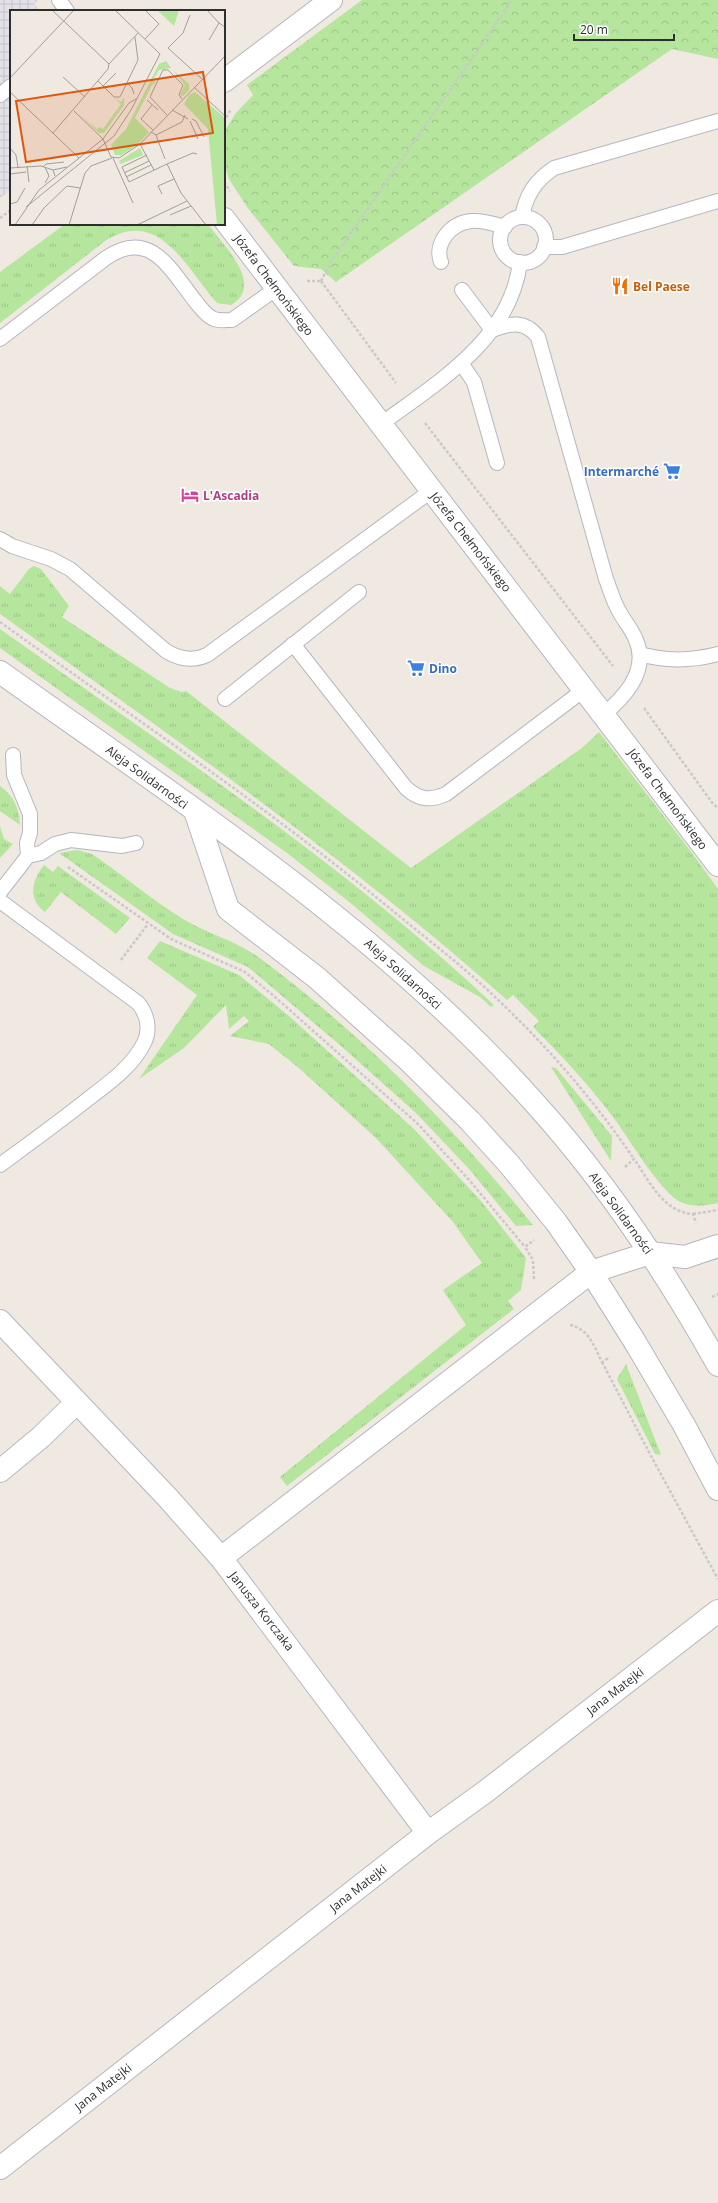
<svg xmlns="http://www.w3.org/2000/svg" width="718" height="2203" font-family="'Open Sans',sans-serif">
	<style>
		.industrial { fill: url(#industrial-grid) }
		.grass { fill: url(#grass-tufts) }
		.forest { fill: url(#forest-crowns) }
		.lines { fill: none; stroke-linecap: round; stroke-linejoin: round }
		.lane-casing { stroke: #b4b7c1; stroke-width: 16 }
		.street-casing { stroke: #b4b7c1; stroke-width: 24 }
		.secondary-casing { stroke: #b4b7c1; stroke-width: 24 }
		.path { stroke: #c9c9c9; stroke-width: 2.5; stroke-dasharray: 3 2; stroke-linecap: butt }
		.lane { stroke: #fff; stroke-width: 14 }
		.street { stroke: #fff; stroke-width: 22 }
		.secondary { stroke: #fff; stroke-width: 22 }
		.labels { text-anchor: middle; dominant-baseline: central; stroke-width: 3; stroke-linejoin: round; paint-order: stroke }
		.street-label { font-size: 12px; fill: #2e2e2e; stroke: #fff }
		.food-label { font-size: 12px; font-weight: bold; fill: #c56008; stroke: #fff; text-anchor: start }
		.shop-label { font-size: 12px; font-weight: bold; fill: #366cbe; stroke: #fff; text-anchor: end }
		.hotel-label { font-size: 12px; font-weight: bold; fill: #b23c85; stroke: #fff; text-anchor: start }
		.inset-road { fill: none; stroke: #a29e99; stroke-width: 1 }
		.view { fill: #df570e; fill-opacity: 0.15; stroke: #df570e; stroke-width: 2 }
		.inset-edge { fill: none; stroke: #2e2e2e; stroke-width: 2 }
	</style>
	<defs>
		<pattern id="industrial-grid" width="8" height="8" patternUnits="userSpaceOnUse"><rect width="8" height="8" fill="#e3e1e8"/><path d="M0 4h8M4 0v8" fill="none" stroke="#c3c1c7"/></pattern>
		<pattern id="grass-tufts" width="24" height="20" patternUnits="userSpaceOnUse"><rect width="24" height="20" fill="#b6e59e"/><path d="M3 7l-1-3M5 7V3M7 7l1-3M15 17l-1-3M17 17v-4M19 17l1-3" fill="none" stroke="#9dc588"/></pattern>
		<pattern id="forest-crowns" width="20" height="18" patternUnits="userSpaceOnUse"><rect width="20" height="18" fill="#b6e59e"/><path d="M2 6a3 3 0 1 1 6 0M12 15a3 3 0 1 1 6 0" fill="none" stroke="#9dc588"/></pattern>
	</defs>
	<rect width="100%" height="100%" fill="#efe9e1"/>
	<polygon class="industrial" points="0,0 39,0 34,4 40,11 11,11 11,190 0,198"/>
	<g class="grass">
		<path d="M 65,224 L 208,224 C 222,244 266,285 231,305 L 217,303 C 187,270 160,206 105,241 L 0,323 L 0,272 Z"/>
		<path d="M 34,566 L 41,569 L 69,606 L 62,617 L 170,688 L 182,692 L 186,691 L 411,868 L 582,748 L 599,732 L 692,853 L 718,889 L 718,1203 C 705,1206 689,1208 677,1200 C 658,1187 630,1141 616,1121 C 591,1087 563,1057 533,1027 L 539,1021 L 513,995 L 507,1000 C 348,858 173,738 0,614 L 0,586 L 10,594 L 29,569 Z"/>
		<path d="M 0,629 C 168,748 343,863 494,1005 L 491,1007 L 480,997 L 424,966 L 353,905 L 287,853 L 0,648 Z"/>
		<path d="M 0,786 C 14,796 19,808 20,825 L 0,811 Z"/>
		<polygon points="0,826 4,839 13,844 0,858"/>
		<path d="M 77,850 L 92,854 C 123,875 152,900 183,919 C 208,934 239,942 261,959 C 363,1035 453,1127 533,1225 L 516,1226 L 470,1170 L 416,1113 L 341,1046 L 248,967 L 173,934 L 59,853 Z"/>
		<path d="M 44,865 L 53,872 L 58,866 L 130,918 L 116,934 L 61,892 L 45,912 C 27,899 32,880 44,865 Z"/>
		<polygon points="160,941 239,975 289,1016 414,1129 481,1201 526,1258 521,1290 508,1301 514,1309 287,1486 280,1477 466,1325 443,1290 482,1263 453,1222 376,1138 300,1069 269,1044 230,1036 249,1021 244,1016 229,1029 226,1005 184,1048 139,1079 197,995 147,958"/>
		<polygon points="551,1067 556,1068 612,1136 611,1161"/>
		<polygon points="626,1364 661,1455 655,1454 617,1379"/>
	</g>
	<polygon class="forest" points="362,0 718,0 718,59 672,49 336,282 321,269 294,266 247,207 229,179 224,163 224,132 236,113 253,95 247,85"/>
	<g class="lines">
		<g class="lane-casing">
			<g id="lane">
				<polyline points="59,0 67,11"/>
				<polyline points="0,95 11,86"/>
				<path d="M 522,217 C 526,195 535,181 554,168 L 718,121"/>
				<circle cx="523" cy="240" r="23"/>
				<polyline points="544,247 562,247 718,201"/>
				<path d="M 441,262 C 434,243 451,223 471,221 C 483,220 494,224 505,227"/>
				<path d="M 462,290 L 492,330 C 510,323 525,320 538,337 L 606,579 C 610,589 613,601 619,611 C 624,621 632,629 636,640 C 649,670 626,696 604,714"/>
				<path d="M 0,339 L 106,258 C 151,227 171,271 196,302 C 201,308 206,316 214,319 C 220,321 226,320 232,320 L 277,288"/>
				<polyline points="461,363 474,382 497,463"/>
				<path d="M 381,424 C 438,382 511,339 520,262"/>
				<path d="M 0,539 L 12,546 L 51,559 L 70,569 L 166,651 C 179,659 192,662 207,655 L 431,491"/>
				<path d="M 293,644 L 406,788 C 419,800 430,801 446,794 L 585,689"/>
				<path d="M 640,654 C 667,662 691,661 718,654"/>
				<polyline points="225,699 359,592"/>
				<polyline points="13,755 14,775 30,814 30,833 27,843 28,856"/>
				<polyline points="0,892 28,856 41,853 55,844 71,840 122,846 136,843"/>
				<path d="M 0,901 L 138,1003 C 147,1014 151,1029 144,1043 C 132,1067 109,1083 88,1099 C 59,1122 30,1143 0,1165"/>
			</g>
		</g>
		<g class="street-casing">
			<g id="street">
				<polyline points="224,219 718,865"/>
				<polyline points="0,1321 168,1498 221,1558 428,1833"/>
				<polyline points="0,1471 41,1437 76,1403"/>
				<polyline points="221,1558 591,1272 650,1253 685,1257 718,1246"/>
				<polyline points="0,2168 428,1833 485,1792 718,1611"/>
			</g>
		</g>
		<g class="secondary-casing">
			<g id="secondary">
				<polyline points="224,81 331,0"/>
				<path d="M 0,672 C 185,804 379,929 532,1100 C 605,1180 665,1270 718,1365"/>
				<polyline points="195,811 228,909 317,978 406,1058 470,1121 509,1164 556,1222 591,1272 635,1342 684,1425 718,1489"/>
			</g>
		</g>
		<g class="path">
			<polyline points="224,122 231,109"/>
			<polyline points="224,182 230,191"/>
			<polyline points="0,218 11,210"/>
			<polyline points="307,281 321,281"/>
			<polyline points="321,281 396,383"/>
			<polyline points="321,281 331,262 512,0"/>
			<polyline points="425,423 613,666"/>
			<path d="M 0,622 C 134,718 272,810 399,916 C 431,942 465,968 495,997 C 547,1046 594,1100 634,1159"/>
			<polyline points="644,708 713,804 718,808"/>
			<polyline points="68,867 171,939 245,972 275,997 418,1124 470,1181 525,1247"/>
			<polyline points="121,960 148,924"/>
			<path d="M 625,1167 L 634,1159 C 650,1182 663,1212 693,1214 L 696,1223"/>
			<polyline points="693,1214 718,1210"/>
			<polyline points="534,1279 533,1260 525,1247 534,1240"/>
			<polyline points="712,1297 718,1294"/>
			<path d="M 570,1325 C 589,1329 594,1346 602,1362 L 610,1357"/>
			<polyline points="602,1362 651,1456 718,1579"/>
		</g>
		<use href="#lane" class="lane"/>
		<use href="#street" class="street"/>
		<use href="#secondary" class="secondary"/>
	</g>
	<defs>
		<g id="restaurant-bare" transform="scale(1.38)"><path d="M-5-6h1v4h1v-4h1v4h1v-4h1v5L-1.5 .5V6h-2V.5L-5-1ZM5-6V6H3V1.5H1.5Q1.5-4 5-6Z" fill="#e8710a" stroke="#fff" stroke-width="2.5" paint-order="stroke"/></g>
		<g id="supermarket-bare" transform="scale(1.38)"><path d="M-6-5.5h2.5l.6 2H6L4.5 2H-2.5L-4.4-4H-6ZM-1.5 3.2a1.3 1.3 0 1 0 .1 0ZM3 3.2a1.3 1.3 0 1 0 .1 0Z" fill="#3f7fe0" stroke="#fff" stroke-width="2.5" paint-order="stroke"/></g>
		<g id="hotel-bare" transform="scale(1.38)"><path d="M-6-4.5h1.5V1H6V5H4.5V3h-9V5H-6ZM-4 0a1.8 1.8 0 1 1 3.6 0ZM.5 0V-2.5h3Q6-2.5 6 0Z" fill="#d1479c" stroke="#fff" stroke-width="2.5" paint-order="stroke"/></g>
	</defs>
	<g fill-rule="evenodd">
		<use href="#restaurant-bare" x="620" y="286"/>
		<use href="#supermarket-bare" x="672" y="471"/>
		<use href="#hotel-bare" x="190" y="495"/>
		<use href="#supermarket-bare" x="416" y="668"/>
	</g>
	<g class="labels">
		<g class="street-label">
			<text transform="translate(274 285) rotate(53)">Józefa Chełmońskiego</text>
			<text transform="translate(471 542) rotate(52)">Józefa Chełmońskiego</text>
			<text transform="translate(147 777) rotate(36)">Aleja Solidarności</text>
			<text transform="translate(668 799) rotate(53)">Józefa Chełmońskiego</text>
			<text transform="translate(403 974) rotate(42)">Aleja Solidarności</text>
			<text transform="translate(621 1213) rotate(54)">Aleja Solidarności</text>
			<text transform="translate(262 1611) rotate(52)">Janusza Korczaka</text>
			<text transform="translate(615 1691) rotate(-38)">Jana Matejki</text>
			<text transform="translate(358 1888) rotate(-38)">Jana Matejki</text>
			<text transform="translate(103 2087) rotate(-38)">Jana Matejki</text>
		</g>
		<g class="food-label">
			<text x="633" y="286">Bel Paese</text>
		</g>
		<g class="shop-label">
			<text x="659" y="471">Intermarché</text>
			<text x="429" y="668" text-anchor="start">Dino</text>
		</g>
		<g class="hotel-label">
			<text x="203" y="495">L'Ascadia</text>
		</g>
	</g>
	<g transform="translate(10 10)">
		<rect width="215" height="215" fill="#efe9e1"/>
		<path d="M 156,51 L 161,58 L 149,60 L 143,70 L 146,72 L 142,75 L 125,108 L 139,122 L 126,136 L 111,145 L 105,145 L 101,135 L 116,119 L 149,54 ZM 163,60 L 179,74 L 179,80 L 173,86 L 170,85 L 175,75 ZM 114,87 L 114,95 L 94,123 L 89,123 L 71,106 L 87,119 L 90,117 L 93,119 L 111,94 L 104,88 L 111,92 ZM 130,138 L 133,145 L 110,154 L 109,151 Z" fill="#b6e59e"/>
		<path d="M 185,82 L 215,108 L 215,215 L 207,215 L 198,119 L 174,94 L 179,85 Z" fill="#b6e59e"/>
		<path d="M 147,0 L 169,0 L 164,16 Z" fill="#b6e59e"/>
		<path class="inset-road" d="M 42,0 L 99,54M 135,0 L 149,14 L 135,29M 197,0 L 209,13M 180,5 L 173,23 L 158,38 L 192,69M 199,30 L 209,13 L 215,17M 53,67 L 75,87M 0,68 L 64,0M 88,71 L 104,87 L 110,87 L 128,50 L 125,27M 117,73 L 122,78 L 124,84M 93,76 L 106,63M 184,77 L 215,106M 0,82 L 69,148M 137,90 L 148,100M 142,95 L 131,109 L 143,120M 162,100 L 178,109M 64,101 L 93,129 L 101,147 L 109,148 L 130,134 L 215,46M 157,105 L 140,87 L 153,60 L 158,60 L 173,75 L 169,85 L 172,89M 182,109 L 186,111 L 194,127M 180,111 L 188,129M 141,122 L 146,125 L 172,112 L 175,105M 43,123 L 98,59 L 99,54 L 128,23M 146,125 L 155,149M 130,134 L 144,160M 0,138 L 6,145 L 8,157M 137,145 L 112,157 L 119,172 L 157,154 L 171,183 L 196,215M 103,148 L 123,193M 157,154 L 183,143 L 187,144M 17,156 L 19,172M 33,157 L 36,154 L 54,152M 35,157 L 39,166 L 35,173M 0,158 L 31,156 L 43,160 L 45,166M 43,160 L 57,157M 114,163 L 139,151M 0,164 L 16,162M 116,167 L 141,155M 152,184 L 148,176 L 164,169M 0,194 L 7,192 L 15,178M 16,197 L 104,126 L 121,100 L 150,44 L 105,0M 160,205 L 181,196M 5,215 L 29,180 L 93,129 L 119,93 L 126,89M 22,215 L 34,198 L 57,176 L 70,178M 59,215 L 75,163 L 81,156 L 102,148M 127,215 L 177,191"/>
		<path class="view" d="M 193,62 L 203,123 L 16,152 L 6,91 Z"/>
		<rect width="215" height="215" class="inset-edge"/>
	</g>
	<path d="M574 34v6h100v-6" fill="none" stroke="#2e2e2e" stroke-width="2"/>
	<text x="580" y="34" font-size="12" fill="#2e2e2e" stroke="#ffffff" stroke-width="3" paint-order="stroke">20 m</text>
</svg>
